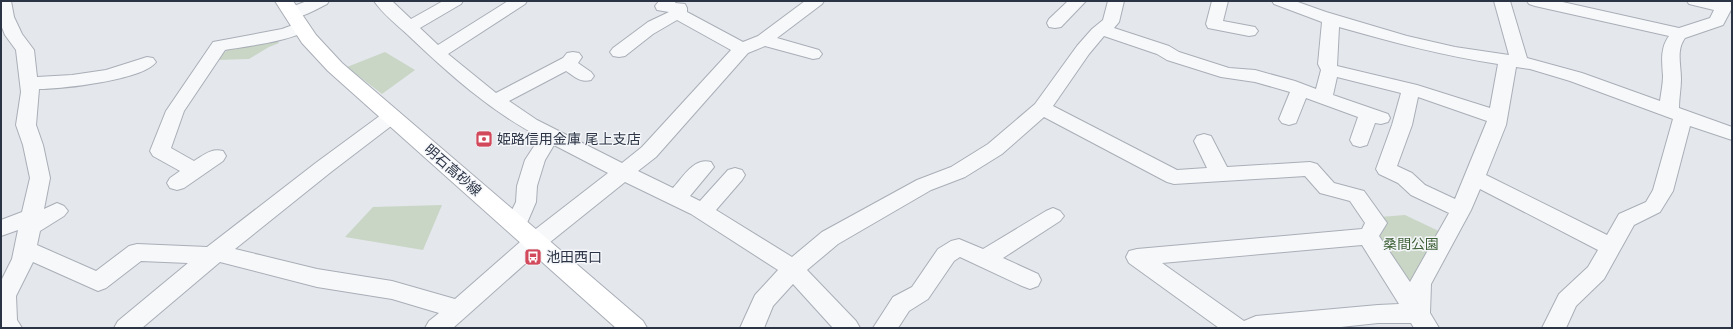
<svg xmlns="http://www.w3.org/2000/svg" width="1733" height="329" font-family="'DM Sans','Noto Sans JP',sans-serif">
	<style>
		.green { fill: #c9d6c5 }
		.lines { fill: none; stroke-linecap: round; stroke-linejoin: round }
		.street-casing { stroke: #a9aeb7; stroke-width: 2 }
		.secondary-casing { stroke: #a9aeb7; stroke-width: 2 }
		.street { fill: #f7f8fa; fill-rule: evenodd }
		.secondary { fill: #fff; fill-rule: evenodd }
		.labels { text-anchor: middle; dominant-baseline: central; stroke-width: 3; stroke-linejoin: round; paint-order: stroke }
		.poi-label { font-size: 14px; fill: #2b3445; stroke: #f4f6f9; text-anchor: start }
		.street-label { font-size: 14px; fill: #2b3445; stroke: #f4f6f9 }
		.park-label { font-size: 14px; fill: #3f6138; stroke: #f4f6f9 }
	</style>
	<rect width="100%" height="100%" fill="#e4e7ec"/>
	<g class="green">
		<path d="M 277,40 L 279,43 L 269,47 L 249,59 L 216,60 C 229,42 257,43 277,40 Z"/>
		<polygon points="385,52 415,70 382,94 347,67"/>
		<polygon points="442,205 423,250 345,237 373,207"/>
		<polygon points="1405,215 1445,234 1418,281 1408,281 1379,237 1380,217"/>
	</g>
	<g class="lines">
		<g class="street-casing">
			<g id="street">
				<path d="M 1,1 L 11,1 L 14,17 L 22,34 L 34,50 L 37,77 L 72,75 L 106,70 L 147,57 L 153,58 L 156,62 C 144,80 61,89 39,89 L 36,125 L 43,145 L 50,178 L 44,209 L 57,203 L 64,206 L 68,211 L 64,216 L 40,231 L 37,245 L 96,271 L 129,246 L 137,244 L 207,247 L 317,162 L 385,112 L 392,110 L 399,112 L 401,116 L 399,120 L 331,172 L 235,249 L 317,269 L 392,281 L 455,299 L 528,235 L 608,173 L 554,145 L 545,160 L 537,186 L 536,202 L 524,230 L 516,232 L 508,230 L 505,224 L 516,202 L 517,186 L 525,160 L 540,137 C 490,111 449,74 409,36 C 397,25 383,14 374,1 L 392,1 L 411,19 L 443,1 L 463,1 L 461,4 L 420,28 L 438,45 L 508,1 L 527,1 L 525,4 L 448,54 L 496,93 L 563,58 L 567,53 L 573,52 L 579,53 L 582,57 L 578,63 L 591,72 L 594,76 L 591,80 C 581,83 575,77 566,71 L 509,101 L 537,120 L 622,163 L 642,147 L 731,50 L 677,20 L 653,34 L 625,56 L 619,57 L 613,56 L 610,52 L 613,48 L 648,22 L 669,12 L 657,10 L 655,6 L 659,1 L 676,1 L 675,3 L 685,4 L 687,8 L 687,12 L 743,42 L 758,36 L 805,1 L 824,1 L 822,4 L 777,38 L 819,50 L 822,54 L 819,58 L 813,59 L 765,46 L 748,53 L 656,157 L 638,171 L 673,188 C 683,177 694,157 711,162 L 714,167 L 690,196 L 700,201 L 728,170 L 735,168 L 742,170 L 745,175 L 742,180 L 716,210 L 792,257 L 822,232 L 917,180 L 951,167 L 988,144 L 1035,104 L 1077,46 L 1092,29 L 1103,20 L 1108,1 L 1124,1 L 1119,22 L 1114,28 L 1169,46 L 1179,52 L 1229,68 L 1255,70 L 1295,81 L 1316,89 L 1321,70 L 1318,64 L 1322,22 L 1274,4 L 1272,1 L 1295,1 L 1326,12 L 1407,36 L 1455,47 L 1509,55 L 1494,1 L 1510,1 L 1527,58 L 1582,73 L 1660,101 C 1661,93 1663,84 1663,76 C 1662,62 1660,48 1669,36 L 1535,6 L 1529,4 L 1527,1 L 1558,1 L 1679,28 L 1710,18 L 1714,10 L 1689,4 L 1687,1 L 1732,1 L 1732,8 L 1723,25 L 1685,38 C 1676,50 1681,65 1681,79 C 1681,88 1679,98 1679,108 L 1732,127 L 1732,140 L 1690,126 L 1673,191 L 1660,212 L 1634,225 L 1604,279 L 1576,306 L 1566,328 L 1542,328 L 1559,294 L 1588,267 L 1598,250 L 1480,189 L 1471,210 L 1431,284 L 1430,313 L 1439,328 L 1414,328 L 1411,323 L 1378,323 L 1332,328 L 1219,328 L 1129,263 L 1126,257 L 1129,251 L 1137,249 L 1362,229 L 1365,223 L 1350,201 L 1320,193 L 1305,176 L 1174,184 L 1167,182 L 1044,117 L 1002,154 L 965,177 L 931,190 L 838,244 L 807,270 L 856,321 L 860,328 L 833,328 L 793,284 L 773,306 L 764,328 L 740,328 L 755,295 L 778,270 L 691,214 L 625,182 L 544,247 L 453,328 L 425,328 L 429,321 L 439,313 L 392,299 L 317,287 L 220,262 L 142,328 L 114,328 L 118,321 L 188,263 L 141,261 L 106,288 L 98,291 L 33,262 L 16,296 L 17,320 L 22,328 L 1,328 L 1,281 L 12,259 L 18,230 L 1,236 L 1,220 L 22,212 L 30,178 L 23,145 L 16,125 L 21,92 L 16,50 L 5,35 L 1,25 ZM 1339,27 C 1392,42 1444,56 1498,64 L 1490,108 L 1417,85 L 1337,66 ZM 1104,36 L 1157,54 L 1167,60 L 1221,77 L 1255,82 L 1290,92 L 1279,119 L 1282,123 L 1289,125 L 1296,123 L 1306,98 L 1358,117 L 1350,140 L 1353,145 L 1360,147 L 1367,145 L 1375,123 L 1381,124 L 1388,122 L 1390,118 L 1388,114 L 1333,95 L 1337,77 L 1401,93 L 1392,125 L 1376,169 L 1379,174 L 1398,183 L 1411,195 L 1449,213 L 1410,282 L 1379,236 L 1387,223 L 1364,191 L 1334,183 L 1317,164 L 1310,162 L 1227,167 L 1211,136 L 1204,134 L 1197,136 L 1194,141 L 1207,168 L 1177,170 L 1053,106 L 1089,54 ZM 1516,67 L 1530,69 L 1570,81 L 1673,119 L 1653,190 L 1646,202 L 1619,214 L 1607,235 L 1486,175 L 1506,125 ZM 1418,97 L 1487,121 L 1455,199 L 1425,185 L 1412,173 L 1397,166 L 1412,125 ZM 1362,245 L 1399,304 L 1378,305 L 1256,316 L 1244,321 L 1162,263 Z"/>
				<path d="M 307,1 L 329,1 L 327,4 C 315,10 299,20 286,17 L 284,13 L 286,9 Z"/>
				<polygon points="1068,1 1086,1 1061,27 1055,28 1049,27 1047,23 1049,19"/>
				<polygon points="1212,1 1228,1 1223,21 1255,27 1258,31 1255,35 1249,36 1208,28 1206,24"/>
				<path d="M 301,22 L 307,23 L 310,27 C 301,40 242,47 225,50 L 184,111 L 171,148 L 194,161 C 204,155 211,148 223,151 L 226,156 L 223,161 L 184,188 L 177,190 L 170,188 L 167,183 L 170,178 L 180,171 L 153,156 L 150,151 L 166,111 L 213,42 L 282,29 Z"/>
				<polygon points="1053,208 1060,211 1064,216 1060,221 1003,258 1038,274 1041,280 1038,286 1030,289 1022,286 960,257 954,261 928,299 909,311 898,328 873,328 893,297 912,287 938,249 951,241 959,239 983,249 1046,211"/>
			</g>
		</g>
		<g class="secondary-casing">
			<polygon id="secondary" points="275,1 293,1 316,35 342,63 643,321 647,328 616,328 328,71 302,43"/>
		</g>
		<use href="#street" class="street"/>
		<use href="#secondary" class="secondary"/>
	</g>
	<defs>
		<g id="bank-square" transform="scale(0.9)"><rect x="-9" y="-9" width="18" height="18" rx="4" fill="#d1495b" stroke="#f4f6f9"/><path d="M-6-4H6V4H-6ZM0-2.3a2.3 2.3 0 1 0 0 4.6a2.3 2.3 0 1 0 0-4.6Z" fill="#fff"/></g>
		<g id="bus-square" transform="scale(0.9)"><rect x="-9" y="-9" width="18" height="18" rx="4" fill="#d1495b" stroke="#f4f6f9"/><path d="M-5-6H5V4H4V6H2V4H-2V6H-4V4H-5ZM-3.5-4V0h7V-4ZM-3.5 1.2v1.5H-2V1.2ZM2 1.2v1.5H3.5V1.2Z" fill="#fff"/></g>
	</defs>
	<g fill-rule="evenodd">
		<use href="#bank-square" x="484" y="139"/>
		<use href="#bus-square" x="533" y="257"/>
	</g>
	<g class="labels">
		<g class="poi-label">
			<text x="497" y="139">姫路信用金庫 尾上支店</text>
			<text x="546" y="257">池田西口</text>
		</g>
		<g class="street-label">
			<text transform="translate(453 170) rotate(41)">明石高砂線</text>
		</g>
		<g class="park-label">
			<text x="1411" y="244">桑間公園</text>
		</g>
	</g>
	<rect width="1733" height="329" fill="none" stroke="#2b3445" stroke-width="4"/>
</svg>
